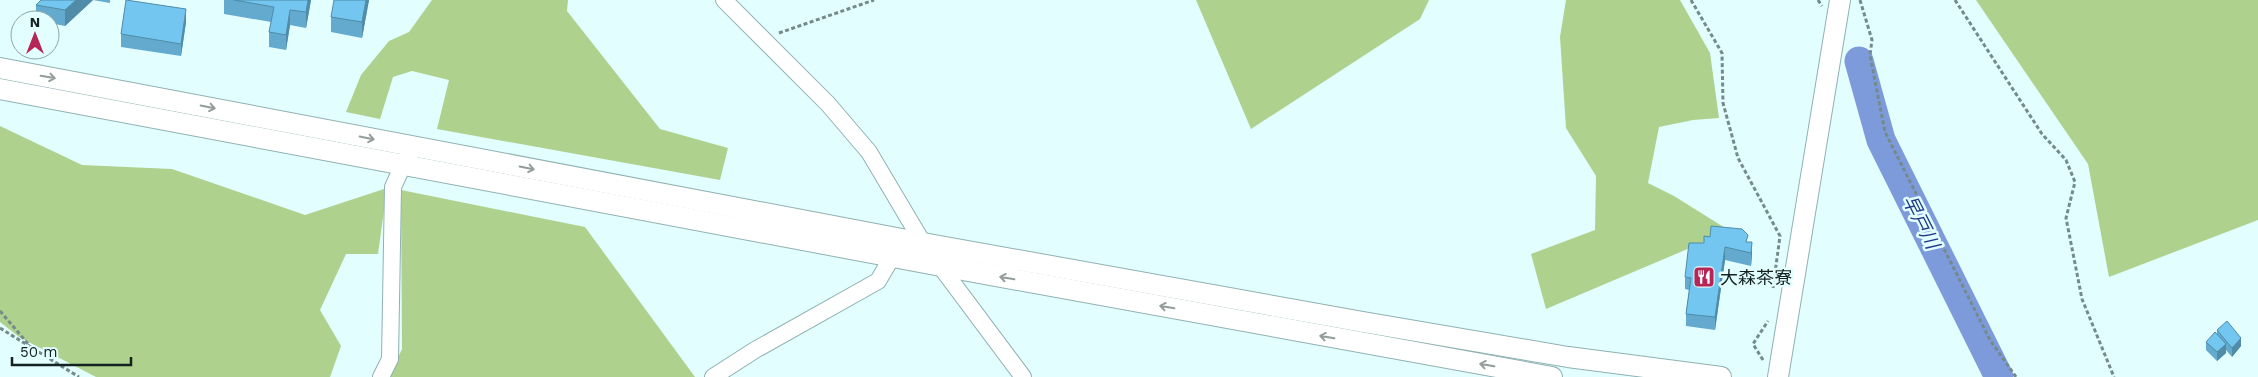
<svg xmlns="http://www.w3.org/2000/svg" width="2258" height="377" font-family="'Work Sans','Noto Sans JP',sans-serif">
	<style>
		.forest { fill: #aed28d }
		.lines { fill: none; stroke-linecap: round; stroke-linejoin: round }
		.river { stroke: #7d9ada; stroke-width: 29 }
		.minor-casing { stroke: #90b1b2; stroke-width: 18 }
		.tertiary-casing { stroke: #90b1b2; stroke-width: 22 }
		.path { stroke: #758a8b; stroke-width: 3; stroke-dasharray: 4 2.5; stroke-linecap: butt }
		.minor { stroke: #fff; stroke-width: 16 }
		.tertiary { stroke: #fff; stroke-width: 20 }
		.wall { fill: #63aace }
		.shaded-wall { fill: #508ba8 }
		.building { fill: #73c6f0; stroke: #508ba8 }
		.oneway { stroke: #959c9c }
		.labels { text-anchor: middle; dominant-baseline: central; stroke-width: 5; stroke-linejoin: round; paint-order: stroke }
		.poi-label { font-size: 18px; fill: #142222; stroke: #e2feff; text-anchor: start }
		.water-label { font-size: 19px; font-style: italic; fill: #213c88; stroke: #e2feff }
	</style>
	<rect width="100%" height="100%" fill="#e2feff"/>
	<g class="forest">
		<polygon points="432,0 568,0 567,11 660,129 728,148 720,180 437,129 449,80 412,71 393,77 380,119 346,112 361,75 389,41 409,32"/>
		<polygon points="1196,0 1429,0 1420,19 1251,129"/>
		<polygon points="1566,0 1680,0 1710,53 1719,118 1693,120 1659,127 1648,183 1674,196 1730,231 1546,309 1531,254 1595,230 1596,176 1566,128 1560,37"/>
		<polygon points="1976,0 2258,0 2258,220 2109,277 2088,164"/>
		<polygon points="0,126 82,165 172,169 305,215 387,188 378,254 346,254 320,310 341,346 330,377 96,377 19,337 0,322"/>
		<polygon points="401,190 585,227 695,377 389,377 402,349"/>
	</g>
	<g class="lines">
		<polyline class="river" points="1859,61 1881,140 1999,377"/>
		<g class="minor-casing">
			<g id="minor">
				<polyline points="724,0 828,104 869,152 923,243 1023,377"/>
				<polyline points="381,377 390,359 393,187 403,165 409,156"/>
				<polyline points="713,377 755,350 878,281 892,257"/>
			</g>
		</g>
		<g class="tertiary-casing">
			<g id="tertiary">
				<polyline points="0,68 923,243 1363,322 1568,357 1721,377"/>
				<polyline points="0,89 941,266 1552,377"/>
				<polyline points="1778,377 1840,0"/>
			</g>
		</g>
		<g class="path">
			<polyline points="1691,0 1722,53 1723,103 1738,158 1780,236 1773,288"/>
			<polyline points="1818,0 1822,6"/>
			<polyline points="1860,0 1872,40 1870,55 1885,132 1990,340 2016,377"/>
			<polyline points="1955,0 2042,134 2066,160 2075,182 2066,218 2082,299 2114,377"/>
			<polyline points="779,33 874,0"/>
			<polyline points="0,311 29,345"/>
			<polyline points="0,328 79,377"/>
			<polyline points="1763,360 1753,344 1768,321"/>
		</g>
		<use href="#minor" class="minor"/>
		<use href="#tertiary" class="tertiary"/>
	</g>
	<g class="wall">
		<polygon points="41,0 110,0 110,3 93,0 65,26 50,23 50,20 36,20 36,5"/>
		<polygon points="224,0 311,0 306,28 290,25 286,50 269,47 269,32 271,22 224,14"/>
		<polygon points="369,0 362,38 331,32 331,17"/>
		<polygon points="186,22 181,56 121,47 121,34"/>
		<polygon points="1748,242 1752,254 1751,266 1725,260 1715,330 1686,326 1686,314 1689,290 1685,289 1685,277 1704,243"/>
		<polygon points="2217,330 2241,346 2232,357 2226,350 2226,353 2217,361 2206,350 2206,342 2217,334"/>
	</g>
	<g class="shaded-wall">
		<polygon points="76,0 93,0 65,26 65,10"/>
		<polygon points="308,0 311,0 306,28 306,12"/>
		<polygon points="366,0 369,0 362,38 362,22"/>
		<polygon points="186,9 186,22 181,56 181,44"/>
		<polygon points="290,10 290,25 286,50 286,35"/>
		<polygon points="1752,242 1752,254 1751,266 1751,253"/>
		<polygon points="1725,247 1725,260 1715,330 1715,317"/>
		<polygon points="2241,338 2241,346 2232,357 2232,348"/>
		<polygon points="2226,344 2226,353 2217,361 2217,352"/>
	</g>
	<g class="building">
		<polygon points="41,0 76,0 65,10 36,5"/>
		<polygon points="126,0 186,9 181,44 121,34"/>
		<polygon points="234,0 308,0 306,12 290,10 286,35 269,32 274,7"/>
		<polygon points="334,0 366,0 362,22 331,17"/>
		<polygon points="1711,226 1742,229 1748,235 1746,242 1752,242 1751,253 1725,247 1715,317 1686,314 1691,278 1685,277 1689,243 1704,243 1704,236 1710,237"/>
		<polygon points="2227,321 2241,338 2232,348 2217,330"/>
		<polygon points="2215,332 2226,344 2217,352 2206,342"/>
	</g>
	<defs><path id="oneway-shaft" d="M-6 0H5M1.5-3L5.5 0L1.5 3" fill="none" stroke-width="1.6" stroke-linecap="round" stroke-linejoin="round" transform="scale(1.25)"/></defs>
	<g class="oneway">
		<use href="#oneway-shaft" transform="translate(48 77) rotate(10)"/>
		<use href="#oneway-shaft" transform="translate(208 107) rotate(11)"/>
		<use href="#oneway-shaft" transform="translate(367 138) rotate(11)"/>
		<use href="#oneway-shaft" transform="translate(527 168) rotate(11)"/>
		<use href="#oneway-shaft" transform="translate(1007 278) rotate(-170)"/>
		<use href="#oneway-shaft" transform="translate(1167 307) rotate(-170)"/>
		<use href="#oneway-shaft" transform="translate(1327 337) rotate(-170)"/>
		<use href="#oneway-shaft" transform="translate(1487 365) rotate(-170)"/>
	</g>
	<defs>
		<g id="restaurant-square" transform="scale(1.125)"><rect x="-9" y="-9" width="18" height="18" rx="4" fill="#b52657" stroke="#e2feff"/><path d="M-5-6h1v4h1v-4h1v4h1v-4h1v5L-1.5 .5V6h-2V.5L-5-1ZM5-6V6H3V1.5H1.5Q1.5-4 5-6Z" fill="#fff"/></g>
	</defs>
	<g fill-rule="evenodd">
		<use href="#restaurant-square" x="1704" y="277"/>
	</g>
	<g class="labels">
		<g class="poi-label">
			<text x="1720" y="277">大森茶寮</text>
		</g>
		<g class="water-label">
			<text transform="translate(1921 222) rotate(63)">早戸川</text>
		</g>
	</g>
	<g transform="translate(35 35)"><circle r="24" fill="#e2feff" stroke="#90a6a7"/>
	<path d="M0-4L9 19L0 12L-9 19Z" fill="#b52657"/>
	<text y="-8" font-size="14" font-weight="bold" text-anchor="middle" fill="#142222">N</text>
	</g>
	<path d="M12 357v8h119v-8" fill="none" stroke="#142222" stroke-width="2.5"/>
	<text x="20" y="357" font-size="15" fill="#142222" stroke="#e2feff" stroke-width="4" paint-order="stroke">50 m</text>
</svg>
